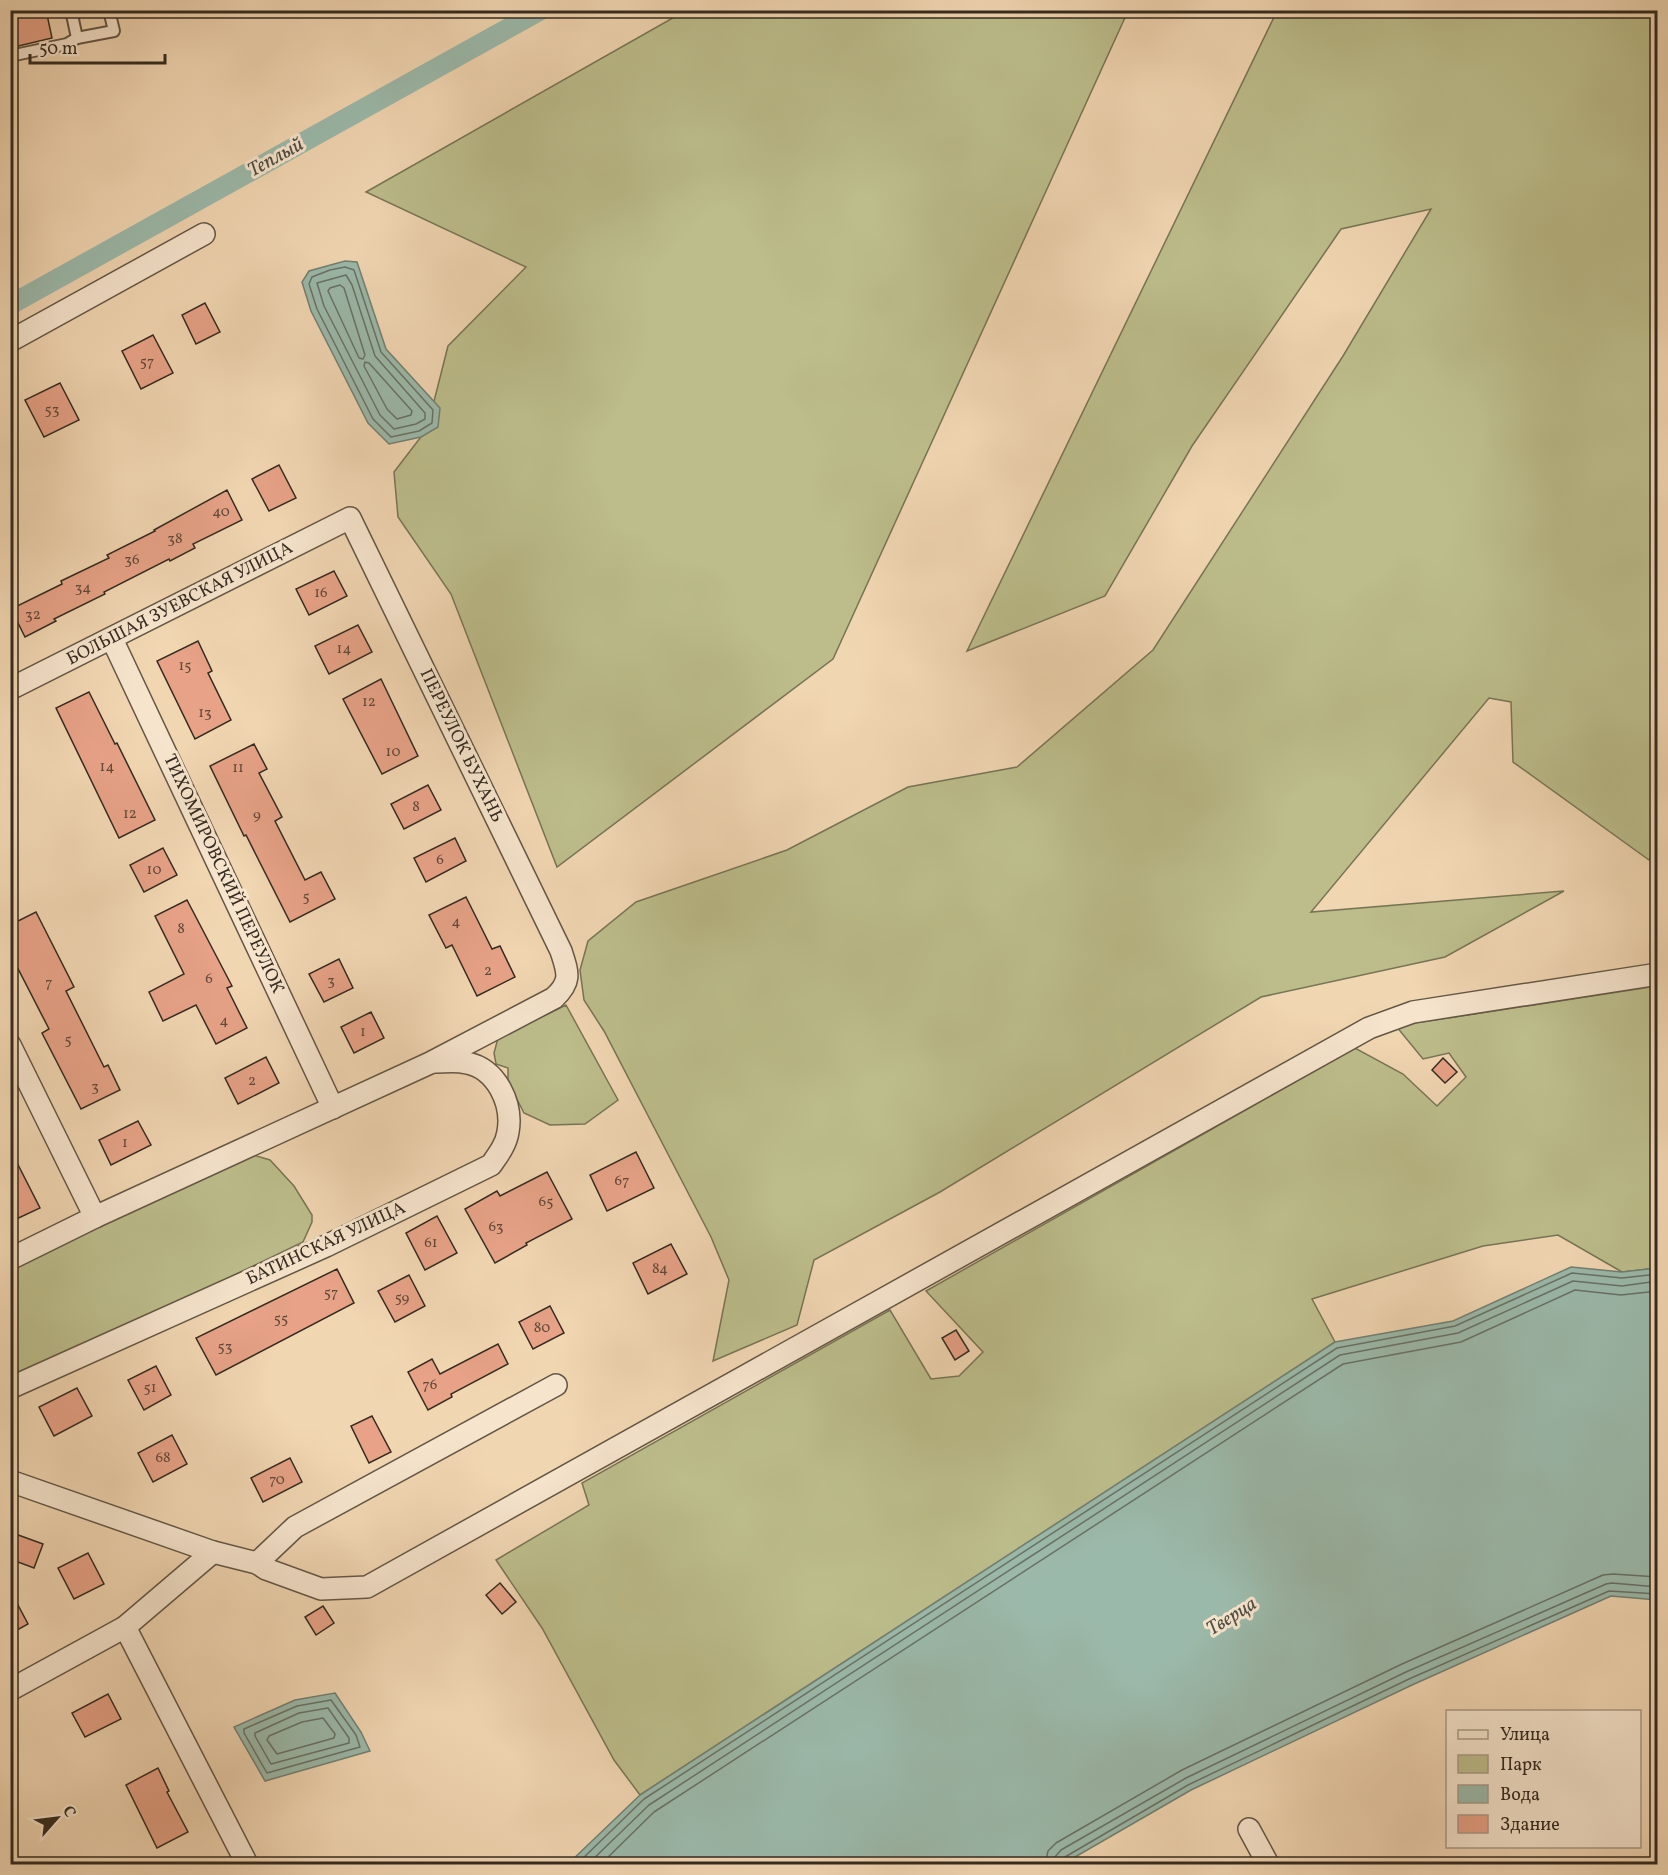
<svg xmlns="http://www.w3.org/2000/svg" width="1668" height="1875" font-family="Vollkorn,serif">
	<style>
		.green { fill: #bcbd8b; stroke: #787456; stroke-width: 1.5 }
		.water { fill: #9bb9aa; stroke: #728073; stroke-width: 1.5 }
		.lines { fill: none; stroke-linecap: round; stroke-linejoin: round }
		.shore { stroke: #687266; stroke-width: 1.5 }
		.canal { stroke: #9bb9aa; stroke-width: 20 }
		.building { fill: #e7a287; stroke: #352b21; stroke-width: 1.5 }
		.service-casing { stroke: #645645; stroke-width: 14 }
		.minor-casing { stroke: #645645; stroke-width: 24 }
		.service { stroke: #f6e4cd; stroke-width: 10 }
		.minor { stroke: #f6e4cd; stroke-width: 21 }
		.labels { text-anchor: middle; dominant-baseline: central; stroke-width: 6; stroke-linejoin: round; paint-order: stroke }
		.number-label { font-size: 15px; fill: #62493a }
		.street-label { font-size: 18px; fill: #352b21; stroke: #f6e4cd }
		.water-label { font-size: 20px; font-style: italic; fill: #4e4e43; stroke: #f6e4cd }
	</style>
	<rect width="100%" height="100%" fill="#f1d6b2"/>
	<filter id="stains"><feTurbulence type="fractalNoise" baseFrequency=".00333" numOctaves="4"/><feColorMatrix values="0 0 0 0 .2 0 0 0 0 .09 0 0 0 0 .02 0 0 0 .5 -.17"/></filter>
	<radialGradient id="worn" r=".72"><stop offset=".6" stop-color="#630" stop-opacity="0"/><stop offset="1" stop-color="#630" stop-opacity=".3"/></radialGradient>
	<g class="green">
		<polygon points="685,11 1128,11 833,659 557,867 451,594 398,517 394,472 427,429 448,346 526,267 366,192"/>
		<polygon points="1277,11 1657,11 1657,847 1649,860 1513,762 1511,702 1489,698 1311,912 1564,891 1445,957 1261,997 940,1192 814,1260 797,1325 713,1361 729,1280 711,1237 604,1031 584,1000 580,970 588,941 636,902 787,850 908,787 1017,767 1153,650 1343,356 1431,209 1341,229 1192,446 1105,596 967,651"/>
		<polygon points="1657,986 1657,1268 1622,1272 1558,1235 1483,1246 1312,1299 1335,1342 640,1795 614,1760 542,1628 496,1560 589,1505 582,1483 890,1310 931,1379 959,1376 983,1352 926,1291 1355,1048 1403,1074 1437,1106 1466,1077 1449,1053 1423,1059 1396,1026"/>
		<polygon points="566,1005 618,1100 585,1124 550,1125 524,1113 508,1082 508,1068 496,1064 494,1053 498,1038"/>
		<polygon points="246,1153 270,1160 294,1186 312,1215 312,1222 303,1242 11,1383 11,1268"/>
	</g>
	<g class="water">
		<polygon points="345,261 357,262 386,349 440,408 438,427 421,437 389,444 368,423 311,311 302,282 309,271"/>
		<polygon points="1571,1267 1622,1272 1657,1268 1657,1600 1611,1596 1412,1685 1191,1790 1063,1864 568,1864 640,1795 1335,1342 1453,1321"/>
		<polygon points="335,1693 361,1732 370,1751 265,1781 234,1727 295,1700"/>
	</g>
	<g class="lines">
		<g class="shore">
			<polygon points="345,267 354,270 381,352 433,410 432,423 419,431 391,437 373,419 317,309 309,284 312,277 330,270"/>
			<polygon points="346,275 352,285 375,356 425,413 425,419 416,424 394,429 380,415 324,306 317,283"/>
			<polygon points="340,285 344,288 365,355 363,359 359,358 328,291 330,288"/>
			<polygon points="365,362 369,363 412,411 411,415 397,419 387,409 364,366"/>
			<polygon points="331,1700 356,1735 360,1747 267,1773 244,1733 244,1729 297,1706"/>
			<polygon points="328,1708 349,1738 349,1743 271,1764 255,1736 255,1733 299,1713"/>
			<polygon points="323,1718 335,1734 334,1738 277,1754 267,1740 269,1736 302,1722"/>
			<polyline points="577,1864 644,1799 1337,1348 1455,1326 1572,1273 1622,1278 1658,1274"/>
			<polyline points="588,1864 649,1805 1340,1355 1458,1333 1573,1281 1622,1286 1658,1281"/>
			<polyline points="601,1864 654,1812 1343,1364 1461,1342 1575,1290 1621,1295 1658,1291"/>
			<polyline points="1045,1864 1048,1851 1056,1843 1182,1770 1402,1664 1603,1575 1613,1574 1658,1577"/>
			<polyline points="1054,1864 1055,1857 1061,1850 1186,1778 1406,1672 1606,1584 1612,1583 1658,1587"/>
			<polyline points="1061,1864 1065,1857 1188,1785 1409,1679 1609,1591 1658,1594"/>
		</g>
		<polyline class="canal" points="10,305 541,10"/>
	</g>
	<g class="building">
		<polygon points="10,10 46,10 52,38 10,48"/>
		<polygon points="205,303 220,332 196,344 182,315"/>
		<polygon points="153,335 173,373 141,389 122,351"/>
		<polygon points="60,383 79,420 44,437 25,400"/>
		<polygon points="279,465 296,498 269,511 252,479"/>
		<polygon points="227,490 242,520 193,544 195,548 170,561 169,559 104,592 105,594 54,619 56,621 25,637 11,609 62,584 61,581 109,558 107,555 155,531 154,530"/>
		<polygon points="334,571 347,596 309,615 296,589"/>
		<polygon points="358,625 372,652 329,674 315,646"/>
		<polygon points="198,641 212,671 208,673 231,720 195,739 157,661"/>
		<polygon points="381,679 418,756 382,774 343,699"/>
		<polygon points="89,692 115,744 117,743 155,820 119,838 56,708"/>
		<polygon points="254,744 267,769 259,773 282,817 275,821 305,880 321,872 335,899 290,922 246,835 244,836 210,766"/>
		<polygon points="428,785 441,810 404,829 391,804"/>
		<polygon points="455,838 466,861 426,882 414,858"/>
		<polygon points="163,848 177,875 144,892 130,865"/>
		<polygon points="466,897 492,949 500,946 515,977 477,996 452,945 446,948 429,915"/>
		<polygon points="187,900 232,986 227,988 247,1028 216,1044 196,1005 163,1021 149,992 184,974 155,916"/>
		<polygon points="36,912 74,987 66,991 104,1067 108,1065 120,1090 81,1109 42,1033 49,1029 10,953 10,925"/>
		<polygon points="339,959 353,988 324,1002 309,974"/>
		<polygon points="371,1012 384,1038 354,1053 341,1027"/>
		<polygon points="266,1057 279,1083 238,1104 225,1078"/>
		<polygon points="1443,1058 1457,1072 1445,1083 1432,1070"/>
		<polygon points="138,1121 151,1145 111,1165 99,1140"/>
		<polygon points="10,1149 40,1208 10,1222"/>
		<polygon points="636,1152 654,1188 607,1211 590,1175"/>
		<polygon points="547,1172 572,1219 526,1243 527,1245 495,1263 465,1209 497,1191 500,1196"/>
		<polygon points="437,1216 457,1253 425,1270 406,1233"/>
		<polygon points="671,1244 687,1274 648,1294 633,1263"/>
		<polygon points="337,1269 354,1303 216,1375 196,1338"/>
		<polygon points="409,1275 425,1306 395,1322 378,1291"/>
		<polygon points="550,1306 564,1333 533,1349 519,1322"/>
		<polygon points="956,1330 969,1351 955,1360 942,1338"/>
		<polygon points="498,1344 508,1364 451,1394 452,1397 428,1410 408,1372 432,1359 440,1374"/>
		<polygon points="156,1366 171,1395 144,1410 128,1380"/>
		<polygon points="77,1388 92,1416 54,1436 39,1407"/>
		<polygon points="372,1416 391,1452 369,1463 351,1426"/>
		<polygon points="172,1435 187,1464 153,1482 138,1453"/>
		<polygon points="290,1458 302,1482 263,1502 251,1478"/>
		<polygon points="10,1532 43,1544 34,1568 10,1559"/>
		<polygon points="88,1553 104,1584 74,1599 58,1568"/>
		<polygon points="500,1583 516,1602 502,1614 486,1595"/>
		<polygon points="10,1590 28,1624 10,1634"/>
		<polygon points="323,1606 334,1623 316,1635 305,1617"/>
		<polygon points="108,1694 121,1719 85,1737 72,1713"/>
		<polygon points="158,1768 169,1791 167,1792 188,1832 157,1848 126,1785"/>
	</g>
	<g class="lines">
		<g class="service-casing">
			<g id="service">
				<polyline points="77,38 114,31 109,10"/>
				<polyline points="10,56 67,44 77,38 71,10"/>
			</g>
		</g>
		<g class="minor-casing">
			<g id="minor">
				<polyline points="10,341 204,234"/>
				<polyline points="112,639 333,1108"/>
				<path d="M 10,689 L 350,518 L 561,951 C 568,973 572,981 554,998 L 430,1063 L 95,1217 L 10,1259"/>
				<polyline points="10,1045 95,1217"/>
				<path d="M 10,1388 L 326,1246 L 491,1165 C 498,1155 506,1145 508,1132 C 513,1104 497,1069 467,1063 C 456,1060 445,1062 434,1062"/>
				<polyline points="10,1481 213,1552 257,1563 266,1569 321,1589 367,1587 1369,1028 1413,1012 1658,974"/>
				<polyline points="257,1563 295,1527 556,1385"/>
				<polyline points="125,1627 247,1864"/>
				<polyline points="10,1690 125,1627 213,1552"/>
				<polyline points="1249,1829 1268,1864"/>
			</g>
		</g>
		<use href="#service" class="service"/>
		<use href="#minor" class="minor"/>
	</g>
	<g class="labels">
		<g class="number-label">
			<text x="147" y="362">57</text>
			<text x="52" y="410">53</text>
			<text x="221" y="512">40</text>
			<text x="175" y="539">38</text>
			<text x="132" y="560">36</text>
			<text x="83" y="588">34</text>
			<text x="321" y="593">16</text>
			<text x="33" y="615">32</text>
			<text x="344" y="649">14</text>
			<text x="185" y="666">15</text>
			<text x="369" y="702">12</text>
			<text x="205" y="713">13</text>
			<text x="393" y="752">10</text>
			<text x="107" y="767">14</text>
			<text x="238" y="768">11</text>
			<text x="416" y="807">8</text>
			<text x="130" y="814">12</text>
			<text x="257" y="815">9</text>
			<text x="440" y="860">6</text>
			<text x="154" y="870">10</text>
			<text x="306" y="897">5</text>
			<text x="456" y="922">4</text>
			<text x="181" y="929">8</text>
			<text x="488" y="971">2</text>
			<text x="209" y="979">6</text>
			<text x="331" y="981">3</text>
			<text x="49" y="983">7</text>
			<text x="224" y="1021">4</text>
			<text x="363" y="1032">1</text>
			<text x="68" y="1040">5</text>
			<text x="252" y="1081">2</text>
			<text x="95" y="1087">3</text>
			<text x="125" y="1143">1</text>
			<text x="622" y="1181">67</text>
			<text x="546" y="1202">65</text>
			<text x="496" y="1227">63</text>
			<text x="431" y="1243">61</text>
			<text x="660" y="1269">84</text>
			<text x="331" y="1293">57</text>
			<text x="402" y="1298">59</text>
			<text x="281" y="1319">55</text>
			<text x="542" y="1328">80</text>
			<text x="225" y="1347">53</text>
			<text x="430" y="1385">76</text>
			<text x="150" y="1388">51</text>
			<text x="163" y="1458">68</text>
			<text x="277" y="1480">70</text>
		</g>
		<g class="street-label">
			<text transform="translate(180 604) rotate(-27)">БОЛЬШАЯ ЗУЕВСКАЯ УЛИЦА</text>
			<text transform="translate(461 746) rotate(64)">ПЕРЕУЛОК БУХАНЬ</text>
			<text transform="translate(223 874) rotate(65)">ТИХОМИРОВСКИЙ ПЕРЕУЛОК</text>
			<text transform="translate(326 1244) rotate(-25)">БАТИНСКАЯ УЛИЦА</text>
		</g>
		<g class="water-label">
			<text transform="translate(276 158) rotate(-29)">Теплый</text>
			<text transform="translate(1232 1617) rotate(-32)">Тверца</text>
		</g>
	</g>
	<rect width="1668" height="1875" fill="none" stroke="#f1d6b2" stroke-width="36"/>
	<rect x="12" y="12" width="1644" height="1851" fill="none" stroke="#352b21" stroke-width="3"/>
	<rect x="18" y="18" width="1632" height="1839" fill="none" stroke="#352b21" stroke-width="1.5"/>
	<rect x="1446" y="1710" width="195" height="138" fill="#f6e4cd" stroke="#a99a88" stroke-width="1.5"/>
	<rect x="1458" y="1730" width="30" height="9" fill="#f6e4cd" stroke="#a99a88" stroke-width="1.5"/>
	<text x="1500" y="1740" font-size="18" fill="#352b21">Улица</text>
	<rect x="1458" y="1755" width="30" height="18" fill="#bcbd8b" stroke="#a99a88" stroke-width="1.5"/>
	<text x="1500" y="1770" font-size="18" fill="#352b21">Парк</text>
	<rect x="1458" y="1785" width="30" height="18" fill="#9bb9aa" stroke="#a99a88" stroke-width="1.5"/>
	<text x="1500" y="1800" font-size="18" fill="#352b21">Вода</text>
	<rect x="1458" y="1815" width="30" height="18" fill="#e7a287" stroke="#a99a88" stroke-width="1.5"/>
	<text x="1500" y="1830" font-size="18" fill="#352b21">Здание</text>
	<g transform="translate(57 1818) rotate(62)" stroke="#f6e4cd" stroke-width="4.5" paint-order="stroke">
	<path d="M0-4.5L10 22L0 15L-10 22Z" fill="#352b21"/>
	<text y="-9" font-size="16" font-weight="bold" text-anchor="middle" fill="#352b21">С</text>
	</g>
	<path d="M30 54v9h135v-9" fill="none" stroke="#352b21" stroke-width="3"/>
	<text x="39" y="54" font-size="18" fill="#352b21" stroke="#f6e4cd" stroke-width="4.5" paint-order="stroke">50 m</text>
	<rect width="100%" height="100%" filter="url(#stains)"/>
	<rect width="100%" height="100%" fill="url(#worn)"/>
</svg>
